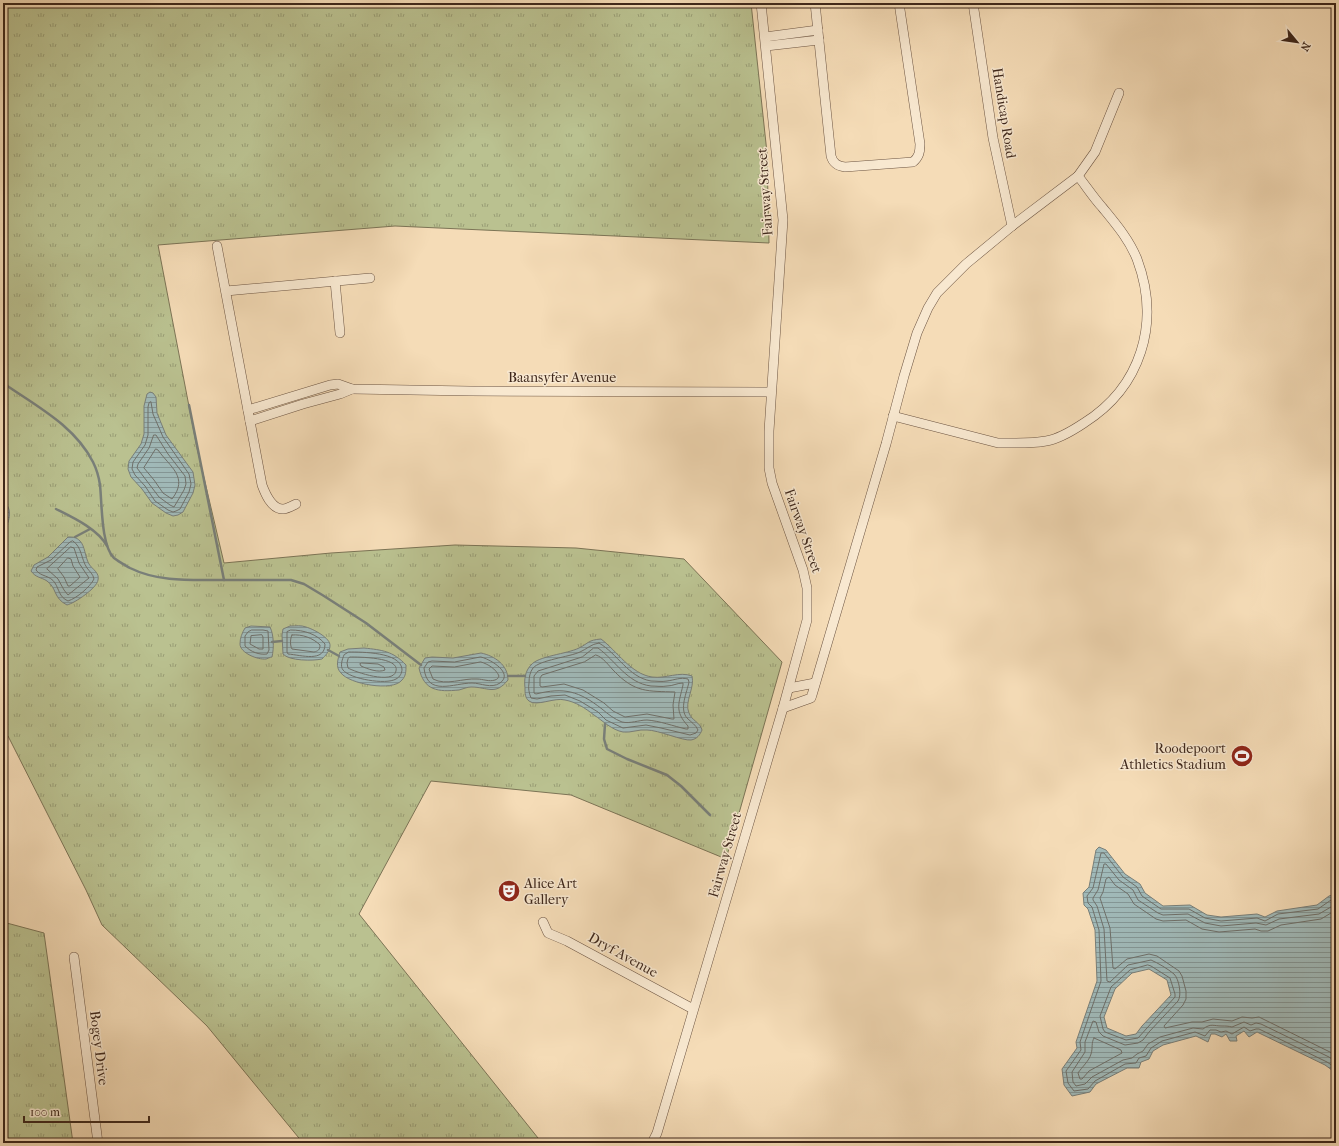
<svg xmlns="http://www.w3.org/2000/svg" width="1339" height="1146" font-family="'IM FELL French Canon',serif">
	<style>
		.grass { fill: url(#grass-tufts); stroke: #7c7456 }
		.water { fill: url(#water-rules); stroke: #797f79; fill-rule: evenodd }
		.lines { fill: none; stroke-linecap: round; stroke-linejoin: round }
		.shore { stroke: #6f706a; stroke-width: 1 }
		.stream { stroke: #797f79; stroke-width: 2.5 }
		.minor-casing { stroke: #6c5442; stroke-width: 10 }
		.minor { stroke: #f8e8d0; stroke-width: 9 }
		.labels { text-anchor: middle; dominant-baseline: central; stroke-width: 3; stroke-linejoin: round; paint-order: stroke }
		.street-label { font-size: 14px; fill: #3e271b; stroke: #f8e8d0 }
		.poi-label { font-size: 14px; fill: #3e271b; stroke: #f8e8d0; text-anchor: end }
	</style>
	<defs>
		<pattern id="grass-tufts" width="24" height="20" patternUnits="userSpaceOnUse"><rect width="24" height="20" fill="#bac190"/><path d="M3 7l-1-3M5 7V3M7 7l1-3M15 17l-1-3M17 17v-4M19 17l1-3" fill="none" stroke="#999d75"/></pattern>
		<pattern id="water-rules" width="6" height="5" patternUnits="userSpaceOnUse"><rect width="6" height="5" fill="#a0b9b8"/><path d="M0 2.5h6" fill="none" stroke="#849695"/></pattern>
	</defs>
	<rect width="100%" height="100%" fill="#f5dcb7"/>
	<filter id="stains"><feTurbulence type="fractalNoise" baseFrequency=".005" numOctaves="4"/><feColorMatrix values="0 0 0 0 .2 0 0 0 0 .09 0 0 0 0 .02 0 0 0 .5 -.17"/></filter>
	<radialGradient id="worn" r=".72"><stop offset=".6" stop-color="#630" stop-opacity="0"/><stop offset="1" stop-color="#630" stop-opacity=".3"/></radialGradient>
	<g class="grass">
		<polygon points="3,3 751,3 767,153 769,243 395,226 158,245 197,448 224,563 331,553 455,545 576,548 684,559 782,662 726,859 571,795 431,781 359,914 542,1143 303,1143 207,1026 102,925 86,890 8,736 3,737"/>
		<polygon points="3,922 44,933 73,1143 3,1143"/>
	</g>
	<g class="water">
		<polygon points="150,392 153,393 156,397 157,413 166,435 193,472 195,485 193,493 183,512 178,515 173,516 166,513 152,503 142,489 131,477 128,469 129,461 141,444 144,434 144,406 147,394"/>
		<path d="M 3,501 C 14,509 9,523 3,533 Z"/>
		<path d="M 68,537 C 74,537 76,537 80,541 C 85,546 85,557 89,564 C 92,569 100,573 98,580 C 97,588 75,603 67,605 C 53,598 57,588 47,581 C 41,577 36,578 31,571 L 34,565 L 48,557 Z"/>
		<path d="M 251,626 L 270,627 C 274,635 274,648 272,657 C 270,657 267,659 266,659 C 258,660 240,653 240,644 C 240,638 242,633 245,628 Z"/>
		<path d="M 290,626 C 296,626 301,625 306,627 C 313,629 331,638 330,646 C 330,651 325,656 322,659 C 313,661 289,661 283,654 L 282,635 L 283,629 Z"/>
		<path d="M 601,639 C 617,651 631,674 652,677 C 666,679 679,671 692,676 C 695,688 684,702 689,713 C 692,721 700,722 702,730 C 700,735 697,739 691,740 C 683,741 658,730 647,730 C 639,729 631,733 623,732 C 612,730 603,721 594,715 C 585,708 576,702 565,700 C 555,697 536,707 529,701 C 525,698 525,693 525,688 C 524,680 525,671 531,665 C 538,656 567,654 579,648 C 589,643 588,640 601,639 Z"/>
		<path d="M 364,648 C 382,650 393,651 406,665 C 406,671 406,676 402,680 C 393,692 349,684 341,673 C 335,667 338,659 340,652 L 348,649 Z"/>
		<path d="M 481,653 C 495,656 508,665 508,680 C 495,696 488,687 471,687 C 467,687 463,689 459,690 C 438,692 424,691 419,668 L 425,658 L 432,657 L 453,658 Z"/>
		<path d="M 1099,847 L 1106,850 L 1125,874 L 1140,884 L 1145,893 L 1163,906 L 1190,905 L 1207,915 L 1221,917 L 1257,914 L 1265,917 L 1277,911 L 1317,905 L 1329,896 L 1336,894 L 1336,1073 L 1325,1065 L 1257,1032 L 1249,1037 L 1244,1031 L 1236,1036 L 1237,1041 L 1230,1041 L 1226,1034 L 1222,1037 L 1215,1034 L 1211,1034 L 1208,1042 L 1196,1036 L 1163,1045 L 1153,1051 L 1149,1059 L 1141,1062 L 1139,1068 L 1127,1068 L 1096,1084 L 1090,1092 L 1072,1096 L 1064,1085 L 1062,1069 L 1077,1048 L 1076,1042 L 1097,981 L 1095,930 L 1088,909 L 1084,905 L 1083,893 L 1089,887 L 1096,850 ZM 1149,969 L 1167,980 L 1171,995 L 1142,1026 L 1136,1034 L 1126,1036 L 1107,1028 L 1104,1017 L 1115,989 L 1132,973 Z"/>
	</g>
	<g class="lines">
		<g class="shore">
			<polygon points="151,402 153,414 163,437 189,474 191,484 189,492 180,509 176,511 173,512 168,510 155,501 145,486 135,475 132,469 133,462 145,445 148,435 148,407 149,403"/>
			<polygon points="154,435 156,435 168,454 185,476 186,484 184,490 174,507 170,505 159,497 137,468 138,464 149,448"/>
			<path d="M 156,449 L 158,450 C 170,467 189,477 172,499 L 163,493 L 154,480 L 144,468 Z"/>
			<path d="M 73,541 C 82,547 81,559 87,568 C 90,572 93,574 94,579 C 90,587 77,598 68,601 C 59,597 59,589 55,583 C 50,575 41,577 36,570 L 37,567 L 51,560 L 70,542 Z"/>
			<polygon points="71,547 74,548 79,563 89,578 68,595 64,590 58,579 47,569"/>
			<polygon points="68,558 71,559 73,566 80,577 70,586 68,586 64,577 58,569"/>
			<path d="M 252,630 L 263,630 L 268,631 L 269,650 L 267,654 C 259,655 251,652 245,646 L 245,636 L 248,632 Z"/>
			<path d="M 291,630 C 304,630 317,634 325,644 C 325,663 301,655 288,654 L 287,652 L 287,632 Z"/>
			<polygon points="262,635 263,637 263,649 259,649 250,644 251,636"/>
			<path d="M 292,635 C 302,634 313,638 320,645 C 320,650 318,651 314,652 L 292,649 C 290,646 290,638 292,635 Z"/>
			<path d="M 599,643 C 618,654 628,677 651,681 C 656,681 662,682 667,681 C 675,680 680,677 688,679 L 689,682 C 687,692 679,709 687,718 C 691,722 696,725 698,730 L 696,733 L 690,735 L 661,728 L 646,725 L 623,728 L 606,720 L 598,712 L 580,701 L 565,695 L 551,696 L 537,699 L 531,698 C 529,693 528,688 529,683 C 529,677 530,672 533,668 C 540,660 569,657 580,652 C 587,649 591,644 599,643 Z"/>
			<path d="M 594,648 L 598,648 C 616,661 627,683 651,686 C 656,686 662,687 667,686 C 673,686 677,683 683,683 L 683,685 C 679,703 674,711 688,726 L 688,729 L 686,729 C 673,726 660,721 647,720 C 639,720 630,724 622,722 C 614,719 608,714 602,709 C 579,691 564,687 536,694 L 534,693 L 534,676 L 538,671 L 582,657 Z"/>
			<path d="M 349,652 C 362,652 400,652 402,669 C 402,673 400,677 396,679 C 386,685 350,679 343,670 C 340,666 342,660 344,655 Z"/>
			<path d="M 596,655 C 603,657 609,666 614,671 C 635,693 648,691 675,692 L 673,705 L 674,719 L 672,719 L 647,714 L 625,717 L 613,711 L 604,703 L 583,690 L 564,684 L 542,687 L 540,686 L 540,678 L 542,675 L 584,662 Z"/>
			<path d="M 350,657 C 358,657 400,657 396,671 C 393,685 355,672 348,668 L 347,663 L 348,659 Z"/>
			<path d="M 481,657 C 490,659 514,673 500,683 C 491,689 481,683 472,683 C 454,683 427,697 424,668 L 428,662 L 432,661 L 454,662 Z"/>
			<path d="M 481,662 C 488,664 496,669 499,676 C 498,678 498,679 495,680 C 489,682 483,679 477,679 C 463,678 446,686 433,679 L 429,669 L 432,666 L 454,667 Z"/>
			<path d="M 362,663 L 378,664 L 384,667 L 385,670 C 378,673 368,669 361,666 L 360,664 Z"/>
			<polyline points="1336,898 1331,900 1318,909 1278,914 1265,921 1257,918 1221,921 1205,918 1189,909 1161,909 1142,896 1137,887 1123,877 1104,853 1101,853 1093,888 1087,896 1088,903 1092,907 1099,930 1101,981 1080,1042 1081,1050 1066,1071 1068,1083 1074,1091 1088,1089 1095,1081 1125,1064 1136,1063 1139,1058 1146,1056 1151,1048 1162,1041 1195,1032 1205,1036 1210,1030 1216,1030 1221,1032 1226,1031 1232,1034 1244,1027 1250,1031 1256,1029 1259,1029 1327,1062 1336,1068"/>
			<path d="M 1336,904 L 1319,914 L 1279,919 L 1266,925 L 1256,923 L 1221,926 L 1205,923 L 1188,914 L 1163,915 L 1158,913 L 1138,900 L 1133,890 L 1119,880 L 1106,864 L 1104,864 L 1098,890 L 1093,898 L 1093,900 L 1097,906 L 1104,929 L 1107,981 L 1110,982 L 1128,965 L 1151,960 C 1158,963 1168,969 1174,974 C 1179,979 1182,995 1178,1001 L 1149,1032 L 1143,1040 L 1138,1043 L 1125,1045 L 1103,1036 L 1099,1032 L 1096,1022 L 1093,1021 L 1085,1042 L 1085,1052 L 1072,1072 L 1073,1082 L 1076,1086 L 1085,1084 L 1092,1077 L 1123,1060 L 1132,1058 L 1137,1054 L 1143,1051 L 1148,1044 L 1160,1037 L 1193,1028 L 1203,1029 C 1211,1023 1213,1026 1222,1026 C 1226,1026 1228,1026 1232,1027 L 1244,1022 L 1251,1025 L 1256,1023 L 1261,1024 L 1329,1057 L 1336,1062"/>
			<polyline points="1336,910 1321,919 1281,925 1268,931 1261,931 1255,929 1219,932 1202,929 1186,920 1163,921 1156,919 1134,904 1128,894 1115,885 1109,877 1106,879 1103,892 1100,898 1110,928 1113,968 1115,969 1127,959 1149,954 1157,956 1179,971 1182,976 1186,991 1186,999 1183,1005 1164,1026 1165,1028 1192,1022 1202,1022 1213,1019 1232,1021 1242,1017 1252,1018 1259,1017 1336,1055"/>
			<polygon points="1148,965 1151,966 1170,978 1175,994 1175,997 1138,1038 1126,1040 1105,1032 1103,1029 1100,1016 1111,987 1130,970"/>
			<path d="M 1094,1038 L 1121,1050 L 1122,1053 L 1089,1071 L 1082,1079 L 1080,1079 L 1078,1073 C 1082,1067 1089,1061 1091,1054 C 1093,1048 1091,1043 1094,1038 Z"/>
		</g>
		<g class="stream">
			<path d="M 3,383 C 36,406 74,425 93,462 C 96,468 99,478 100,485 C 102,503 101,546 114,558 C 119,562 125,565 130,568 C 158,582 190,580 222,580 C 245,580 268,580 291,580 L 304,584 L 324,596 L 366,623 L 421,665"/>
			<polyline points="189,405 224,580"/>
			<path d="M 56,509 C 72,517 98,529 107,546"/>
			<polyline points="75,537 90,529"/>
			<polyline points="272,642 282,641"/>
			<polyline points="328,650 339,656"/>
			<polyline points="508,676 525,676"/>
			<polyline points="605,724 604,739 607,749 627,759 667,775 681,786 710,815"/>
		</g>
		<g class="minor-casing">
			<g id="minor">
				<path d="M 815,3 L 831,156 C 833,163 837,166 845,167 L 913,162 C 919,157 920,152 920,144 L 899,3"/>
				<polyline points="973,3 993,138 1012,226"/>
				<polyline points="765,37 818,30"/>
				<polyline points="766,46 819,40"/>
				<path d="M 217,246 L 262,485 C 265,493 271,509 283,509 C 287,509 292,506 296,504"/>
				<polyline points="335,281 340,333"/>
				<polyline points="226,291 370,278"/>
				<polyline points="248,410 330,385 338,384 352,389 470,391 771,392"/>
				<path d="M 893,416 L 998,443 C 1013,443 1030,444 1046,441 C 1059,439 1072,431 1084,423 C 1141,387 1161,323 1137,259 C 1129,239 1115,223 1102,207 C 1093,197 1086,186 1078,176"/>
				<polyline points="250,421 303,404 340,394 352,389"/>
				<polyline points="789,688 815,683"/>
				<polyline points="783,708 811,698 812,695 886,444 904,376 917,333 928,308 937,293 966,264 1012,226 1078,176 1095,152 1119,93"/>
				<polyline points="543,922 548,933 567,941 693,1009"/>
				<polyline points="74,957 98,1143"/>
				<polyline points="652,1143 657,1133 783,708 807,620 807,588 803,570 772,483 769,468 769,431 783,220 761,3"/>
			</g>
		</g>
		<use href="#minor" class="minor"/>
	</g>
	<defs>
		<g id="stadium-disc" transform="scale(1.15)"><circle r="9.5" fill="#8f2418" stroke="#f8e8d0"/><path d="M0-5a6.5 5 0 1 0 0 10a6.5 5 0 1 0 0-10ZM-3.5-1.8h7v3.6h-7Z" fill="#fff"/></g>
		<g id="theatre-disc" transform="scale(1.15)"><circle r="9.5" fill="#8f2418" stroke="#f8e8d0"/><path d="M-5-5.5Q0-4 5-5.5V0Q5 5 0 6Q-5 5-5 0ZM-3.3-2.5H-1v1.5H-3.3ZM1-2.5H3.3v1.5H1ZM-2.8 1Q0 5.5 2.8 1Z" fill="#fff"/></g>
	</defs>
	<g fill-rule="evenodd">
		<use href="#stadium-disc" x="1242" y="756"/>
		<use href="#theatre-disc" x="509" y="891"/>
	</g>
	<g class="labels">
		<g class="street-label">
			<text transform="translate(1004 113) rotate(81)">Handicap Road</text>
			<text transform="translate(765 192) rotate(-94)">Fairway Street</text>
			<text x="562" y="377">Baansyfer Avenue</text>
			<text transform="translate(803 531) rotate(71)">Fairway Street</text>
			<text transform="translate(725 855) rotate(-74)">Fairway Street</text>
			<text transform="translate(623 955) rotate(29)">Dryf Avenue</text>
			<text transform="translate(99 1048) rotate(83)">Bogey Drive</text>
		</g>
		<g class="poi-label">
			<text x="1226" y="748">Roodepoort<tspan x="1226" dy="16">Athletics Stadium</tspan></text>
			<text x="524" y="883" text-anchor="start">Alice Art<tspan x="524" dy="16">Gallery</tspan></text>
		</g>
	</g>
	<rect width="1339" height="1146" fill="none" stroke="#f5dcb7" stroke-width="16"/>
	<rect x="4" y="4" width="1331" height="1138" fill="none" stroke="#3e271b" stroke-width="2"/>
	<rect x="8" y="8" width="1323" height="1130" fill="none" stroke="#3e271b"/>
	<g transform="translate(1297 42) rotate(119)" stroke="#f8e8d0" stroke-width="3" paint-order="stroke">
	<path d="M0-3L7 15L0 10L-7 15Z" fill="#3e271b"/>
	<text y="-6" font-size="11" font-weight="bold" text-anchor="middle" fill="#3e271b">N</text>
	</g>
	<path d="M24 1116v6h125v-6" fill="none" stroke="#3e271b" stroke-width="2"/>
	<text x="30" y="1116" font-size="12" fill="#3e271b" stroke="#f8e8d0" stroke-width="3" paint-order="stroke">100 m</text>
	<rect width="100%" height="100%" filter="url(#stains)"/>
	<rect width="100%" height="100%" fill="url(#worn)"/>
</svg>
